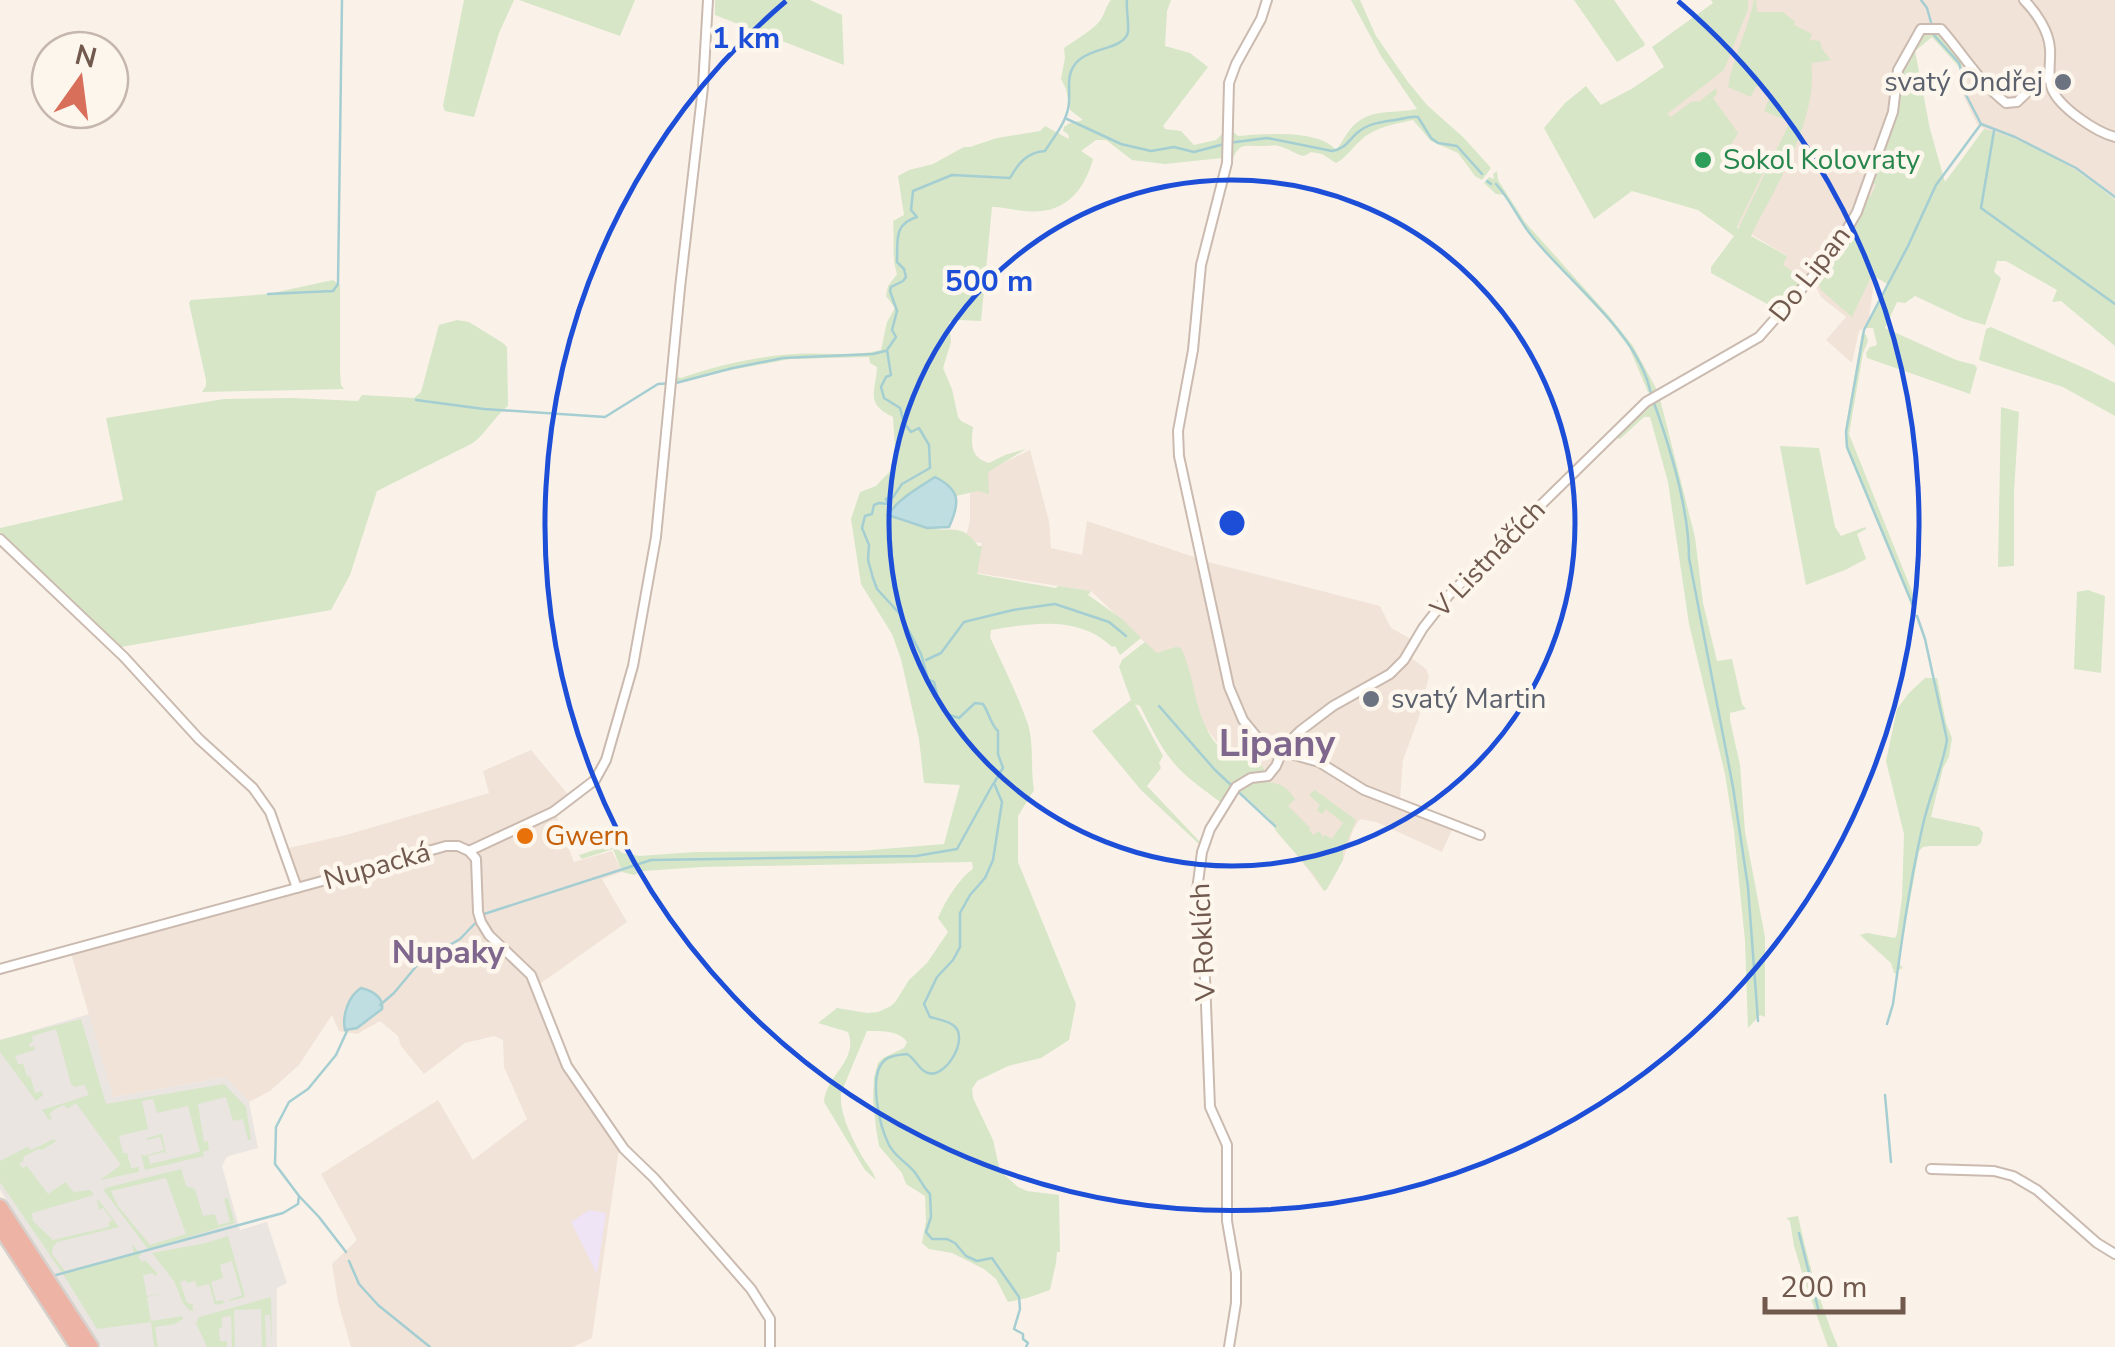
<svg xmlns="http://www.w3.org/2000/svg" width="2115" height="1347" font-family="'Nunito Sans',sans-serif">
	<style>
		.residential { fill: #f1e3d7 }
		.industrial { fill: #ebe5e1 }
		.education { fill: #efe4f6 }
		.green { fill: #d6e6c7; fill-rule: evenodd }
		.water { fill: #bedee2; stroke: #a5ced2; stroke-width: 2.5 }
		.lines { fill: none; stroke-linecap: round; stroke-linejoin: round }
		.stream { stroke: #a5ced2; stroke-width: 2.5 }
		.minor-casing { stroke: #cbbaaf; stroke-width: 12 }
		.highway-casing { stroke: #d7d1cd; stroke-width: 19 }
		.minor { stroke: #fff; stroke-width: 8 }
		.highway { stroke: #edb4a5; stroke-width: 14 }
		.ring { fill: none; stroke: #1d4ed8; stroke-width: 5 }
		.worship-dot { fill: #6b7280; stroke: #fdf6ed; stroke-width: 4 }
		.leisure-dot { fill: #2e9e5b; stroke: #fdf6ed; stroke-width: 4 }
		.food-dot { fill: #e8710a; stroke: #fdf6ed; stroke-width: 4 }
		.labels { text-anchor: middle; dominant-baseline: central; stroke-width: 9; stroke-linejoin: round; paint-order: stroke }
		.worship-label { font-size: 28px; fill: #5b616d; stroke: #fdf6ed; text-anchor: end }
		.leisure-label { font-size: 28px; fill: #27864d; stroke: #fdf6ed; text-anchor: start }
		.street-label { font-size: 28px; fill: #71594e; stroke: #fdf6ed }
		.food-label { font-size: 28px; fill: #c56008; stroke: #fdf6ed; text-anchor: start }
		.quarter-label { font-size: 32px; font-weight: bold; fill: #7e668d; stroke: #fdf6ed }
		.district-label { font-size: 38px; font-weight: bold; fill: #7e668d; stroke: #fdf6ed }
		.centre { fill: #1d4ed8; stroke: #fdf6ed; stroke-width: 5 }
		.ring-label { font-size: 30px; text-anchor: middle; font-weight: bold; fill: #1d4ed8; stroke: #fdf6ed; stroke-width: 9; stroke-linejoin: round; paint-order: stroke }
	</style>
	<rect width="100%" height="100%" fill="#faf2e8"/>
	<g class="residential">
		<polygon points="1739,0 2115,0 2115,200 2090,178 2041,152 1984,129 1977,124 1963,95 1959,56 1928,30 1904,62 1869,318 1864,328 1859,331 1852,363 1826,340 1846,317 1821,297 1813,281 1809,283 1782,265 1786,255 1737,226 1653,119 1724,70 1735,39"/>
		<polygon points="1030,450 1049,521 1051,548 1082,555 1087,521 1212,563 1380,606 1391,628 1413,640 1417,645 1410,657 1426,669 1429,676 1419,717 1403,760 1400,799 1456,821 1442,852 1376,822 1360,819 1353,830 1343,860 1327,889 1324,891 1270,819 1237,789 1227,755 1203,724 1175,647 1157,654 1091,591 976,573 982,543 965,541 970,520 970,493 980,490 987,473 993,468"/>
		<polygon points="531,750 571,798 554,809 574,862 612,851 613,853 622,872 602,879 627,922 534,988 565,1064 620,1142 592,1338 573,1347 351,1347 338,1302 332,1264 357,1240 321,1174 438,1100 473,1160 527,1119 504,1067 503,1040 494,1036 465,1043 424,1074 401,1046 398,1036 380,1021 357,1034 339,1031 332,1015 299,1065 270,1091 249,1102 226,1077 113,1097 70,950 296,888 284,849 346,835 489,793 483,771"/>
	</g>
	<polygon class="industrial" points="89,1014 113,1097 226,1077 249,1102 258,1148 229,1156 226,1158 222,1166 240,1230 267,1222 287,1283 277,1288 277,1347 102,1347 0,1190 0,1040"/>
	<polygon class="education" points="589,1210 606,1213 597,1274 571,1222"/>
	<g class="green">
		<polygon points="464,0 514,0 499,33 474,117 445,111 443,106"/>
		<polygon points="519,0 635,0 620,36"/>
		<polygon points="715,0 810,0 842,15 844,65 715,15"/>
		<path d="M 1111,0 L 1171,0 L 1167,11 L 1165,46 L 1190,53 L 1208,67 L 1163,126 L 1165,129 L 1181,131 L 1194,145 L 1216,140 L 1224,132 L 1222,158 L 1165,164 L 1132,160 L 1106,140 L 1096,140 L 1081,151 L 1093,159 C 1083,194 1063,215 1024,211 C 1013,210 1003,207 992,207 L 981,321 L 959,320 L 949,322 L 951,342 L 943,368 L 952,389 L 958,417 L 961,421 L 973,427 C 971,443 970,458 989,463 L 1005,455 L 1026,449 L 988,472 L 989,494 L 978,491 L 956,496 L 953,489 L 922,485 L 901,501 L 888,515 C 900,521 913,525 927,528 C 950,533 962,522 978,546 L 982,546 L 977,574 L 1055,588 L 1059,586 L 1091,591 L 1088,595 L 1122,619 L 1141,638 L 1120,655 L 1115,646 L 1112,647 C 1080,615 1031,623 991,630 L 990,637 C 1002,664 1016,691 1026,719 C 1035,740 1030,769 1034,790 L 1018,816 L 1018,862 L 1076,1004 L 1069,1040 L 1041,1058 L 1008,1066 L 977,1081 L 972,1089 L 973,1098 L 993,1140 L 1000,1171 L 1018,1187 L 1027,1191 L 1059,1195 L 1060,1252 L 1057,1252 L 1056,1263 L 1050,1290 L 1027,1298 L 1008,1302 L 996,1279 L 984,1269 L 952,1253 L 929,1249 L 922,1243 L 926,1221 L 925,1196 L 906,1184 L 902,1173 L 879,1146 L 876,1128 L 873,1100 L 874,1077 L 878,1063 L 883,1058 L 904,1048 L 907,1042 C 899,1030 881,1031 867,1031 L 841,1093 C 839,1114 853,1140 863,1158 C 868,1166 873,1171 876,1180 L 865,1170 L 824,1102 C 826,1075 859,1061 848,1032 L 818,1023 L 837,1008 L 867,1013 L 878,1012 L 891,1006 L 896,1001 L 909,980 L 927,963 L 948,932 L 938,918 C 945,902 959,878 973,869 L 972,862 L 702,867 L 643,871 L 634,875 L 622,872 L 613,849 L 582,859 L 579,855 L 610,845 L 616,847 L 622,853 L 639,856 L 696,852 L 859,851 L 944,844 L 960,785 L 924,783 L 919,739 L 901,659 L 892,634 L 861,584 L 851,519 L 860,492 L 876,486 L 896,465 L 893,417 C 864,403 876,392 877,367 L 870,363 L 869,357 L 790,359 L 715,373 L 676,384 L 673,390 L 676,372 L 677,377 L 681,378 C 717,365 758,356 796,354 C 824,352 854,357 881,350 L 887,322 L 895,308 L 886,296 L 888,286 L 897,274 C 891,255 895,241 893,221 L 904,215 L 898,176 L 909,170 L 933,164 L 964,147 L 970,147 L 997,138 L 1040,131 L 1045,126 L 1069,139 L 1068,134 L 1063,131 L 1064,127 L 1070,123 L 1083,120 L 1070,110 L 1066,89 L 1061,79 L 1065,58 L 1064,48 C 1075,40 1090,32 1099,22 C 1105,15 1105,7 1111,0 Z"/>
		<path d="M 1351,0 L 1360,0 L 1376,36 L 1408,82 L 1427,105 L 1463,137 L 1491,168 L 1482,180 L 1475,176 L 1458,153 L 1431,141 L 1413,120 C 1395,124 1374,127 1360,141 C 1351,149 1347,157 1336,163 L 1322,154 L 1311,152 L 1304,156 C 1294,154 1292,150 1282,147 C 1270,144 1277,146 1265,146 C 1247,147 1239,140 1232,161 L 1232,131 L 1238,136 C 1265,134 1318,129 1336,150 C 1343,142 1347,131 1355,124 C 1374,108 1394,114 1417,109 L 1381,56 Z"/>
		<polygon points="1574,0 1614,0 1645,44 1644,46 1617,62"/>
		<path d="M 1711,0 L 1748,0 L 1748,9 L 1724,70 L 1667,114 L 1671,117 L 1691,102 L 1700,101 L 1716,88 L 1717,94 L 1713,98 L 1738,133 L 1729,148 L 1766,167 L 1737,226 L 1738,229 L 1790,122 L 1764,111 L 1772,92 L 1756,86 L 1751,97 L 1728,87 C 1733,57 1748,30 1754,0 L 1756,0 L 1757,12 L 1782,12 L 1795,21 L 1794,25 L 1812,34 L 1810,40 L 1820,41 L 1822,49 L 1831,60 L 1811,63 C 1819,119 1775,187 1751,236 L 1787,256 L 1783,265 L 1807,282 L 1778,310 L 1711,273 L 1711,267 L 1734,236 L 1698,210 L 1632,191 L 1594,219 L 1544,128 L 1565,103 L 1586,86 L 1601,105 L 1633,88 L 1664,67 L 1652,47 L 1713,3 Z"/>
		<path d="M 1923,31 L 1942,32 L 1964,64 L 1960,68 L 1932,37 L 1915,51 L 1930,129 L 1945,182 L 1984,129 C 2032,141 2079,168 2115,200 L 2115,346 L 2061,301 L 2052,302 L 2057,290 L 2006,261 L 1997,261 L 1994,272 L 2001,278 L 1985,325 L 1964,319 L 1915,296 L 1905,303 L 1897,302 L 1885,328 L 1956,360 L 1975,365 L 1977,368 L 1970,394 L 1867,358 L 1866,353 L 1870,347 L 1875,346 L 1877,344 L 1873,328 L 1864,328 L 1889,285 L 1872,275 L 1852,317 L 1821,290 L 1819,284 L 1821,273 L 1860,213 L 1868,194 L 1871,196 L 1876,185 L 1873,183 L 1885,144 L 1888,144 L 1890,139 L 1885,137 L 1892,120 L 1896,118 L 1901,70 Z"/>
		<polygon points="1497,171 1498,180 1525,222 1610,317 1633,346 1657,390 1654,394 1648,392 1629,347 1609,321 1538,245 1504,195 1496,194 1484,183 1489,177 1494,179 1493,174"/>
		<polygon points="333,280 340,285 340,372 341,385 344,389 202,392 206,386 206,380 189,303 191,300 268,294"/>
		<path d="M 457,320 L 469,322 L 503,343 L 507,347 L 508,406 C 494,417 487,432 473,443 L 377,491 L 350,575 L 331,610 L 121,647 L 9,544 L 0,532 L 0,528 L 123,500 L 106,418 L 224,399 L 292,398 L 358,401 L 362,395 L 414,398 L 421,392 L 439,325 Z"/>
		<polygon points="1991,327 2091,371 2115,383 2115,416 2063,387 1979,360 1986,329"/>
		<polygon points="1862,333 1866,335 1868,341 1863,353 1849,434 1913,594 1917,596 1917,604 1913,609 1846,448 1845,431"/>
		<polygon points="1657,399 1660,399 1695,537 1703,603 1717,661 1732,659 1742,704 1746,709 1730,713 1730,720 1740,765 1745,832 1765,937 1765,1017 1760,1015 1748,1028 1745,941 1734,831 1725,774 1689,624 1668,482 1650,417 1644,417 1620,439 1615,437 1647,406"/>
		<polygon points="2001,407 2019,412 2014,492 2014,566 1998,567"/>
		<polygon points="1780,446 1819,448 1835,527 1841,536 1865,527 1866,529 1857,534 1866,559 1845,570 1806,585"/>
		<polygon points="2088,590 2105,596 2101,673 2074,669 2077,592"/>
		<path d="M 1145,642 L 1157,653 L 1175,647 L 1181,648 C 1198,684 1193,726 1227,755 L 1255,755 L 1268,776 L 1251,778 L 1223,804 C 1206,791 1187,779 1173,762 C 1159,745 1150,725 1140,706 L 1135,704 L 1163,756 L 1159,763 L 1161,768 L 1147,786 L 1200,842 L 1198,843 L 1141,790 L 1092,731 L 1131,700 L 1119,667 L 1122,660 Z"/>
		<polygon points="1925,678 1937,678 1946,723 1952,738 1949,757 1943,768 1931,817 1979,827 1983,833 1981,843 1977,846 1930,846 1923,847 1919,851 1899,959 1900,965 1903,968 1898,970 1897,974 1894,973 1891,963 1860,935 1867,933 1895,938 1897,934 1902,898 1904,834 1886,761 1897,709 1909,693"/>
		<path d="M 1255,781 C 1275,784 1282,780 1295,799 L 1288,806 L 1310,828 L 1309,830 L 1314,835 L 1319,831 L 1323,837 L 1325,835 L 1332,839 L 1343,823 L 1326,809 L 1322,814 L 1317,810 L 1320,805 L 1309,795 L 1315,790 L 1356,820 L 1343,851 L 1343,860 L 1327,889 L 1324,891 L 1314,875 L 1276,831 L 1270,819 L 1237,789 L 1245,783 Z"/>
		<polygon points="81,1019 106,1104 224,1084 246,1107 251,1140 248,1140 243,1119 233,1121 226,1097 198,1104 204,1142 208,1141 209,1150 203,1152 204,1156 145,1170 141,1154 144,1156 164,1150 160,1137 147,1140 147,1138 162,1134 166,1154 164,1152 148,1156 150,1164 200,1152 188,1106 157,1113 153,1099 142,1101 148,1129 119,1136 123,1153 127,1153 131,1168 139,1167 139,1172 100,1180 121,1165 76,1103 67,1109 64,1105 55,1109 49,1114 52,1118 49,1120 42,1110 89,1095 85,1085 75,1087 71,1084 56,1029 32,1036 33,1042 29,1044 30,1047 34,1046 35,1050 15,1056 18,1064 23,1064 27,1077 30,1076 35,1093 42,1091 43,1095 36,1101 0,1052 0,1040"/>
		<polygon points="54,1139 56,1141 42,1150 38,1149 23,1157 24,1160 19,1164 23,1168 27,1166 48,1194 65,1182 74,1192 90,1190 94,1195 32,1213 33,1221 53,1240 109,1227 109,1223 112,1220 103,1208 99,1210 97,1198 119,1227 57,1242 53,1247 52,1254 65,1271 134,1253 132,1244 141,1255 138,1257 142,1262 145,1260 158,1274 154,1276 153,1273 143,1275 147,1296 169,1292 147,1297 151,1321 182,1316 183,1319 175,1324 155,1327 158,1347 154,1347 151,1322 97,1329 65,1277 0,1182 0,1161 27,1147 31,1150"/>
		<path d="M 181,1169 L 186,1186 L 195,1189 L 203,1216 L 215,1214 L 218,1225 L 230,1222 L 224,1199 L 228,1198 L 235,1223 L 148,1249 L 104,1191 L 105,1188 ZM 166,1178 L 186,1234 L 150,1245 L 118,1206 L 111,1191 Z"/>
		<path d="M 1798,1216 C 1808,1261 1820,1305 1838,1347 L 1828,1347 L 1804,1279 L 1794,1246 L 1790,1221 L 1786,1218 Z"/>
		<polygon points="228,1236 245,1297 230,1301 229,1300 242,1295 232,1261 220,1265 223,1278 211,1282 216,1301 222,1300 225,1303 215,1305 209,1284 197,1287 195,1281 187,1283 185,1280 180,1282 187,1303 193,1304 193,1310 211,1306 190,1311 183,1303 174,1281 152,1253 206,1243"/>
		<polygon points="271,1297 272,1347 270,1315 265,1315 266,1347 262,1347 261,1309 234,1310 235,1347 232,1347 231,1316 222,1317 222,1327 219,1328 220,1341 227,1341 227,1347 207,1347 196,1323 199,1317"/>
	</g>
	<g class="water">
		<path d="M 935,477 C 961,490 960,503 949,527 L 927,528 L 888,515 C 898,499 918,488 935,477 Z"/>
		<path d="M 361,988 C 371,990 384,997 382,1009 L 357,1028 L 345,1030 C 342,1016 348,996 361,988 Z"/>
	</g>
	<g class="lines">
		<g class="stream">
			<polyline points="1921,0 1927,8 1932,26"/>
			<polyline points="1933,34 1959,63 1965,85 1965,93 1981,124 2015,137 2076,168 2115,197"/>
			<path d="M 1067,119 L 1121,144 L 1151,151 L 1174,147 L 1194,152 L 1228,143 L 1267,138 L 1332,151 C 1345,149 1348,141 1357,133 C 1369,123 1381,122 1395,120 C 1403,119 1409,116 1418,117 L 1431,138 L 1438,143 L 1457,146 L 1482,174"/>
			<polyline points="1994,131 1981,208 2115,304"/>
			<polyline points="1487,181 1491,184"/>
			<path d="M 1496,184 C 1510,199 1518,219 1531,235 C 1568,282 1639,333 1651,394"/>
			<polyline points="268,294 333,291 338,284 342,0"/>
			<polyline points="416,400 484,409 605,417 658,384 676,383 733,368 783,358 873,354 885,351"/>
			<path d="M 1654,403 C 1671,450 1689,508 1689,558 L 1733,787 L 1748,887 L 1758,1021"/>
			<polyline points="1914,608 1847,447 1846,432 1864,330 1908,246 1936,185 1981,124"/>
			<polyline points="926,660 941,653 964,622 1013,610 1055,604 1109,622 1126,636"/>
			<polyline points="1159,706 1215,770 1275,826"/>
			<polyline points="380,1005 394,993 419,963 460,939 484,914 651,860 916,856 957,849 993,784"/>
			<path d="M 1887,1024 L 1893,1004 C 1901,946 1909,886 1922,829 C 1928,799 1942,770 1947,740 L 1925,639 L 1917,616"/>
			<polyline points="1885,1095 1891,1162"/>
			<polyline points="299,1196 319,1217 346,1252"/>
			<polyline points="1799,1233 1819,1312"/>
			<polyline points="349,1261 359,1284 378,1305 430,1347"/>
			<polyline points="56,1275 283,1213 298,1204 299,1196 275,1164 276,1127 289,1102 308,1089 336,1055 347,1031"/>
			<path d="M 1026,1347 L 1028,1343 L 1023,1339 L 1023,1334 L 1014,1329 L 1020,1309 L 1019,1297 L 992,1258 L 977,1261 L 966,1256 L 955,1243 L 947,1239 L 932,1239 L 926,1232 L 931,1217 L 930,1194 C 924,1188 921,1181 916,1174 C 908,1163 896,1158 889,1145 C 880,1127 867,1075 885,1060 C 890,1055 900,1055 907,1054 C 914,1058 918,1067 924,1071 C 942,1085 972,1038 953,1025 C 948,1021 937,1019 930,1017 L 924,1004 L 937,977 L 953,960 L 960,947 L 960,913 L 970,895 L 985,878 L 993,860 L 1002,802 L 994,783 L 1003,768 L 998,754 L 998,731 C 991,725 989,713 983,704 L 975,703 L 959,718 L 946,714 L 939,703 L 934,682 L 928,679 L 921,654 L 900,614 L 877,589 L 873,578 L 868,560 L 869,545 L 862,528 L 865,516 L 872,514 L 874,505 L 879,503 L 888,504 L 886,499 L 893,497 L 902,484 L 930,468 L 929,445 L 919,428 L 911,432 L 904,423 L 900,408 L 884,398 L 881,387 L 886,377 L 891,375 L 887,350 L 896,337 L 892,330 L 897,311 L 890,291 L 891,287 L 903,281 L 906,277 L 904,269 L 897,262 C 898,241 893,224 917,217 L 911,210 L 913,191 L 952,175 L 1010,178 C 1018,163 1028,152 1045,151 C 1053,138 1065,124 1068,109 C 1072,93 1064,77 1076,63 C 1089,47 1124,50 1128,32 C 1129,22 1126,10 1127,0"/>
		</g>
		<g class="minor-casing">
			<g id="minor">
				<polyline points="1267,0 1261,19 1236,64 1229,83 1227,163 1201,265 1193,350 1178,431 1179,456 1229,687 1243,720 1260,741 1270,748 1319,762 1364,790 1480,835"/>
				<path d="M 2024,0 C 2036,12 2049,31 2050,49 C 2051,62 2047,77 2052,89 C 2060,108 2096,132 2115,137"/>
				<polyline points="0,539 124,657 199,739 253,788 270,812 297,888"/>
				<polyline points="469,851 553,812 595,780 606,760 621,708 633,666 656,537 680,288 703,87 708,0"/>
				<polyline points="0,969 315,883 446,846 458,846 469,851 476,859 478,912 481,922 489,935 531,975 567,1066 624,1149 654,1178 751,1289 770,1319 770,1347"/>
				<polyline points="1931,1169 1994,1171 2013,1176 2037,1190 2097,1243 2115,1254"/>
				<path d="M 1229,1347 L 1236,1303 L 1236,1273 L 1227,1221 L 1227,1145 L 1210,1107 L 1205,979 L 1197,890 L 1202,852 L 1210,829 L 1236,787 L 1251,778 L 1268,776 L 1276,766 L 1284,747 L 1300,731 L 1333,706 L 1390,674 L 1404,660 L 1423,628 L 1448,596 L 1646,402 L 1759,337 L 1821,267 L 1839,243 L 1857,212 L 1893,112 L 1898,70 L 1921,29 L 1941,29 C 1963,54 1979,82 2006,103 L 2017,102 L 2041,79 L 2050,78"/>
			</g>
		</g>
		<g class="highway-casing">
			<g id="highway">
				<polyline points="0,1207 91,1347"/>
				<polyline points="0,1227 78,1347"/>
			</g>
		</g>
		<use href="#minor" class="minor"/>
		<use href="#highway" class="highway"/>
	</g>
	<g class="ring">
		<circle cx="1232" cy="523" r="343"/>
		<path d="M1678 1A687 687 0 1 1 786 1"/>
	</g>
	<g class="worship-dot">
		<circle cx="2063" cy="82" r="10"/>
		<circle cx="1371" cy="699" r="10"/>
	</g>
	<circle class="leisure-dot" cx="1703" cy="160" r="10"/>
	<circle class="food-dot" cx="525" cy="836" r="10"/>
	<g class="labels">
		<g class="worship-label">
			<text x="2043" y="82">svatý Ondřej</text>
			<text x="1391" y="699" text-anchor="start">svatý Martin</text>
		</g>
		<g class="leisure-label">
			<text x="1723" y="160">Sokol Kolovraty</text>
		</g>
		<g class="street-label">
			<text transform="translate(1810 274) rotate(-52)">Do Lipan</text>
			<text transform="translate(1488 559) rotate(-46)">V Listnáčích</text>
			<text transform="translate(377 866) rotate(-16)">Nupacká</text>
			<text transform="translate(1203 942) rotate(-93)">V Roklích</text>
		</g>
		<g class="food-label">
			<text x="545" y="836">Gwern</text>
		</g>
		<g class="quarter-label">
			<text x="448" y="952">Nupaky</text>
		</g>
		<g class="district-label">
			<text x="1277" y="743">Lipany</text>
		</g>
	</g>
	<circle cx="1232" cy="523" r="15" class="centre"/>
	<g class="ring-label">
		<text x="746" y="48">1 km</text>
		<text x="989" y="291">500 m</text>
	</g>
	<g transform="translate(80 80) rotate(14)"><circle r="48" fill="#fdf6ed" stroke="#c5b7ad" stroke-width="2.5"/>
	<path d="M0-8L18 38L0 25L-18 38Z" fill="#d76f5a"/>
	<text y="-15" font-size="28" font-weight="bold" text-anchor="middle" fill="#71594e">N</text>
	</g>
	<path d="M1765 1297v15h138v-15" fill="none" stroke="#71594e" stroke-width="5"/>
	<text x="1780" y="1297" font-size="30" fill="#71594e" stroke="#fdf6ed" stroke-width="8" paint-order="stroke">200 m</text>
</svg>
